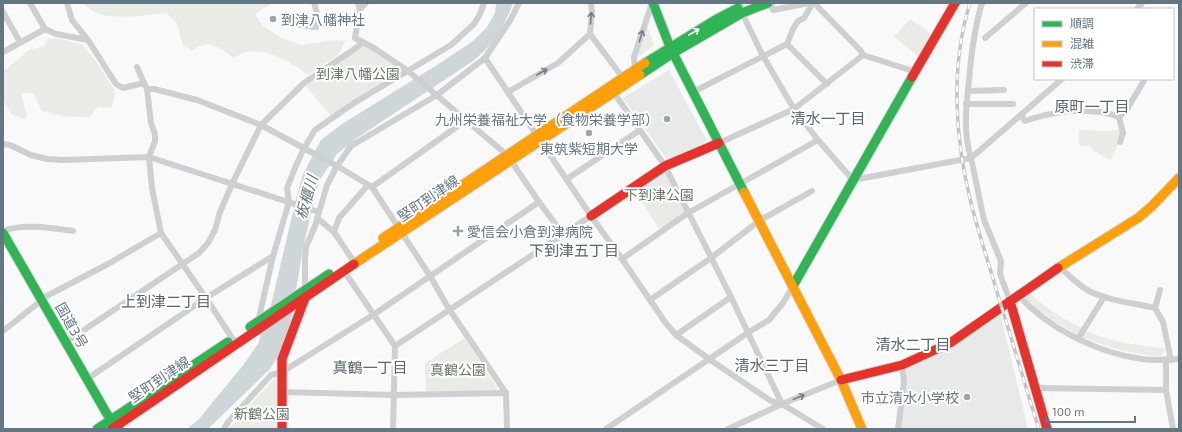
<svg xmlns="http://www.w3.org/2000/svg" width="1182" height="432" font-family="'Exo 2','Noto Sans JP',sans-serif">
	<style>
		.built { fill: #e8e9e9 }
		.green { fill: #e8ebe6 }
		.water { fill: #ced6d9 }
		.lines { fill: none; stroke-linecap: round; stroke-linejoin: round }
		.fast-casing { stroke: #d5d6d7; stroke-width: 11 }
		.slow-casing { stroke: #d5d6d7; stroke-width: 11 }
		.jam-casing { stroke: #d5d6d7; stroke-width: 11 }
		.street { stroke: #cecfd0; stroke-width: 6 }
		.fast { stroke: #30b455; stroke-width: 9 }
		.slow { stroke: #ff9f0a; stroke-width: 9 }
		.jam { stroke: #e5322d; stroke-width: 9 }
		.rail-casing { stroke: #c3c5c6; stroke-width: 3.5 }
		.rail { stroke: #fff; stroke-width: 2; stroke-dasharray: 6; stroke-linecap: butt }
		.oneway { stroke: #707f8b }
		.oneway2 { stroke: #fff }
		.poi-dot { fill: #99a4ac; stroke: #fff; stroke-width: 1.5 }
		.labels { text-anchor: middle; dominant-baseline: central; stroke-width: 4; stroke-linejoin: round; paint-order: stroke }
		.poi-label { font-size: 14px; fill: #657683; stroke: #fff; text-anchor: start }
		.park-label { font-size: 14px; fill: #687a64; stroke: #fff }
		.street-label { font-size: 14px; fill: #657683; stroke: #fff }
		.neighbourhood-label { font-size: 15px; fill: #57646e; stroke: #fff }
		.water-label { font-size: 15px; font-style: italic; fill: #60757c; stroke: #fff }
	</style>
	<rect width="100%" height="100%" fill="#f9f9f9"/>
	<g class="built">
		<polygon points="669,70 707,141 668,161 623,98"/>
		<polygon points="1000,313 1028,429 900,429 906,367"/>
	</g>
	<g class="green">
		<path d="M 83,3 L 272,3 L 255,14 L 263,26 L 282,38 L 301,45 L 334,40 L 345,41 L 339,54 L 308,75 C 291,63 268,48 246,52 C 242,52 238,56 234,58 C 219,48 210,38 193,50 L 183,46 L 177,23 L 166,13 C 146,15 110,21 93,11 C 89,9 86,6 83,3 Z"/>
		<polygon points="910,19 932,34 919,57 894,37"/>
		<polygon points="647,27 654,45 640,56 638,54"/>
		<path d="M 56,38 L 81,44 L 93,57 L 113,88 L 115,96 L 111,108 L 98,107 L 89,117 C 73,118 58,116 42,111 L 33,93 L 21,93 L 27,117 L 25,119 L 11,114 L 3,100 L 3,72 L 29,50 L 44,46 L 48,39 Z"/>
		<polygon points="363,46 366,46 402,70 399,74 331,116 306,86"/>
		<polygon points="1079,130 1104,131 1120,130 1122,137 1110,160 1092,150 1092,147 1079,145"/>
		<polygon points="665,168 688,215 661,232 634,189"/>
		<path d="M 1030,293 C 1045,308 1063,319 1082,328 L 1077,335 L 1037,310 L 1025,297 Z"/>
		<path d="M 1086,331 C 1112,342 1138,345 1165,349 L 1161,357 C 1133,354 1108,347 1082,337 Z"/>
		<polygon points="465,338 497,388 494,392 426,391 425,363"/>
		<polygon points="276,378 276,429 229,428 274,379"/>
	</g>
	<path class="water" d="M 496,3 L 513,3 C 504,28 493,45 473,61 L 357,138 L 337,154 L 319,181 L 303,248 L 290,326 L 279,355 L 270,369 L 208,429 L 187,429 L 199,419 L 244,364 L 258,344 L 271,305 L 297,195 L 303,174 L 321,140 L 342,124 L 437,65 L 473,41 L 487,27 L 495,13 Z"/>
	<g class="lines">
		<g class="fast-casing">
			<g id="fast">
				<polyline points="653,3 670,47 744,192"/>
				<polyline points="645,63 715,20 738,8"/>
				<polyline points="640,75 673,53 742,13 768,3"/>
				<polyline points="3,233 107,414 119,429"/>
				<polyline points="793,286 912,77"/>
				<polyline points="250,327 329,274"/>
				<polyline points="97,429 228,342"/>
			</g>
		</g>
		<g class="slow-casing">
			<g id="slow">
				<polyline points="744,192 841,380 862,429"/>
				<polyline points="383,238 645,63"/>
				<polyline points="354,264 640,75"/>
				<polyline points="1058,268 1138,218 1151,207 1179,178"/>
			</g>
		</g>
		<g class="jam-casing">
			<g id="jam">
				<polyline points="912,77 955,3"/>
				<polyline points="591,216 665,166 719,143"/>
				<polyline points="1010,301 1047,429"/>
				<polyline points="841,380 902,365 950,343 1058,268"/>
				<polyline points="112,429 354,264"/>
				<polyline points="282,429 282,359 305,298"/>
			</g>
		</g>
		<g class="street">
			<polyline points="30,3 45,29 56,34 88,40"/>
			<polyline points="67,3 72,20 88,40 116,84 123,88 144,83 147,89 151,123 155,134 155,141 149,157 152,188 161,233 206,298 236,344"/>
			<polyline points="358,3 360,9 355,38 374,48 408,71 507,155 539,202 563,234"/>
			<polyline points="591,3 592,11 590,34 623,78"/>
			<polyline points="740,3 742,13 763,56 794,109 818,140 853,180 971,158 1062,79"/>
			<polyline points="771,3 773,10 810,3"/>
			<polyline points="816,3 818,7 861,51 863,55 916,72"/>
			<path d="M 982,3 C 974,29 971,55 969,81 C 966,106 963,133 971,158 L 984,220 L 1001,261 L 1000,274 L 1010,301"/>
			<polyline points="360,9 366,3"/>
			<polyline points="1137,9 1142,3"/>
			<polyline points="3,12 20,42"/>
			<polyline points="288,23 316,27"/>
			<polyline points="313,27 317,13 314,3"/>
			<polyline points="985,38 1026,3"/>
			<polyline points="787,44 827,84"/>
			<polyline points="5,51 45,29"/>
			<polyline points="485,58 591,216 622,259 665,322 676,335 709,359 771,401 782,404"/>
			<polyline points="137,67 144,83"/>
			<polyline points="635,70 634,57 652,3"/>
			<polyline points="147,89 154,89 197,100 261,125 337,166 372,187 430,276 449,309 506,393 507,429"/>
			<polyline points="968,91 1004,90"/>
			<polyline points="508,92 558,63 590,34"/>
			<polyline points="693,92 787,44 793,29 798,21 804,18 813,3"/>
			<polyline points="614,93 665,166 731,297 782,404"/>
			<polyline points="966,104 1013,104"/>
			<path d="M 1021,115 L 1025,121 C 1053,111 1091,106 1119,117"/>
			<polyline points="1119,117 1127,109 1145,79"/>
			<polyline points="1119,117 1123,133 1120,142"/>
			<polyline points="719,143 794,109 863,55"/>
			<polyline points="3,144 10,145 31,155 47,159 63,160 149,157 319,212"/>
			<polyline points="567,179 640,130"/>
			<polyline points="372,187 465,121"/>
			<polyline points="317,218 334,232 339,218 368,185"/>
			<path d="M 3,231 C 24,223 51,228 73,231"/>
			<polyline points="334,232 352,259"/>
			<polyline points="622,259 688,213 818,140"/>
			<path d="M 1059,267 C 1069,275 1078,285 1089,291 C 1109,301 1134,303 1155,308"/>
			<polyline points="344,271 395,346 393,429"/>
			<polyline points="1160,290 1155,308 1163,322 1171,360"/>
			<polyline points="305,292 305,259 306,247 315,226 327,185 337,166 351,146 437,95 485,58 511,19 519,3"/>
			<path d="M 1019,296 C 1049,329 1098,353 1142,359 C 1154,361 1167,360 1179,359"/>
			<polyline points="41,299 108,264 161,233"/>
			<polyline points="650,300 711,258 759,221 812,191"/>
			<polyline points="258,322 273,256 289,202 287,188 295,168 304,148 315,130 354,103 451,45 474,24 480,14 484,3"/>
			<polyline points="3,331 37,304"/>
			<polyline points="676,335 731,297"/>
			<polyline points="1078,339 1104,297"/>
			<polyline points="66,342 199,253 208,243 215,230 220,212 232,184 261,125 304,83 356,48 363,42"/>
			<polyline points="395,346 591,216"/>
			<polyline points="1166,359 1166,390 1173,429"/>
			<polyline points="87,379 206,298 273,256"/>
			<polyline points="1035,388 1166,390"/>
			<polyline points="283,392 393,395 506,393"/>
			<polyline points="224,429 228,422 271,375 282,372 373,315 539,202"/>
			<polyline points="606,429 749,332 769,320 783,303 793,286"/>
			<polyline points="728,429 782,404"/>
			<polyline points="823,429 782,404 841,380"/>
			<polyline points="898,429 904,382 902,365"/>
		</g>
		<use href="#fast" class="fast"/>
		<use href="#slow" class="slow"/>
		<use href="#jam" class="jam"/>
		<g class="rail-casing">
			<path id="rail" d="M 970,3 C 950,67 955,139 971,203 C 979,235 990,267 999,299 C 1013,342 1025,386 1039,429"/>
		</g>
		<use href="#rail" class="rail"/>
	</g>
	<defs><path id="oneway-shaft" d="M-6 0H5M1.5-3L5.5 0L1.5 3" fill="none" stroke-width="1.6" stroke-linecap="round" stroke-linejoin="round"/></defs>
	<g class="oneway">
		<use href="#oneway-shaft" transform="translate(591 18) rotate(-85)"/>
		<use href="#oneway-shaft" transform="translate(641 36) rotate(-73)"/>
		<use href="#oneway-shaft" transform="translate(542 72) rotate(-30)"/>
		<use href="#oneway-shaft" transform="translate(799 397) rotate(-22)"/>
	</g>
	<use class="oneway2" href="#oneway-shaft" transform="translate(694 32) rotate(-30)"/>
	<g class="poi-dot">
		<circle cx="273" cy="19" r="4"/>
		<circle cx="667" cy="119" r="4"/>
		<circle cx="589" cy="133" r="4"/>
		<path d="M456 225h4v4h4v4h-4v4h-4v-4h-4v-4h4z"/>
		<circle cx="967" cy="397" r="4"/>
	</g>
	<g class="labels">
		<g class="poi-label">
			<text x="281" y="19">到津八幡神社</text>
			<text x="659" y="119" text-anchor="end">九州栄養福祉大学（食物栄養学部）</text>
			<text x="589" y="148" text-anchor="middle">東筑紫短期大学</text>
			<text x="467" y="231">愛信会小倉到津病院</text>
			<text x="959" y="397" text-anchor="end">市立清水小学校</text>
		</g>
		<g class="park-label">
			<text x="358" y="73">到津八幡公園</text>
			<text x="659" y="194">下到津公園</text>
			<text x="458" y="369">真鶴公園</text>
			<text x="262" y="413">新鶴公園</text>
		</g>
		<g class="street-label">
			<text transform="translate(428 198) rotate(-34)">堅町到津線</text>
			<text transform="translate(72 325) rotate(60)">国道3号</text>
			<text transform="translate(159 379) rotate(-34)">堅町到津線</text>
		</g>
		<g class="neighbourhood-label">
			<text x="1092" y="106">原町一丁目</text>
			<text x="828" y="118">清水一丁目</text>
			<text x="574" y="250">下到津五丁目</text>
			<text x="166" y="301">上到津二丁目</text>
			<text x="913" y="344">清水二丁目</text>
			<text x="772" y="365">清水三丁目</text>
			<text x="370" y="367">真鶴一丁目</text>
		</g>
		<g class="water-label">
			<text transform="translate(306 197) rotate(-74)">板櫃川</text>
		</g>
	</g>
	<rect width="1182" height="432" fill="none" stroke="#657683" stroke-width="8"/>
	<rect x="1034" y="8" width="140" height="72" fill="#ffffff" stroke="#c1c8cd"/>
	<rect x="1042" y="21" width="20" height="6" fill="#30b455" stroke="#c1c8cd"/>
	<text x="1070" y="28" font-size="12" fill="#657683">順調</text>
	<rect x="1042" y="41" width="20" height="6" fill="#ff9f0a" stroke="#c1c8cd"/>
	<text x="1070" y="48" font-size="12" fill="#657683">混雑</text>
	<rect x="1042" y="61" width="20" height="6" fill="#e5322d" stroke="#c1c8cd"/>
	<text x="1070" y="68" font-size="12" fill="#657683">渋滞</text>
	<path d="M1046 416v6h89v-6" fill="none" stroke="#657683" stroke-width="2"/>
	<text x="1052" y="416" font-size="12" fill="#657683" stroke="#ffffff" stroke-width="3" paint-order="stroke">100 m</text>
</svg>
